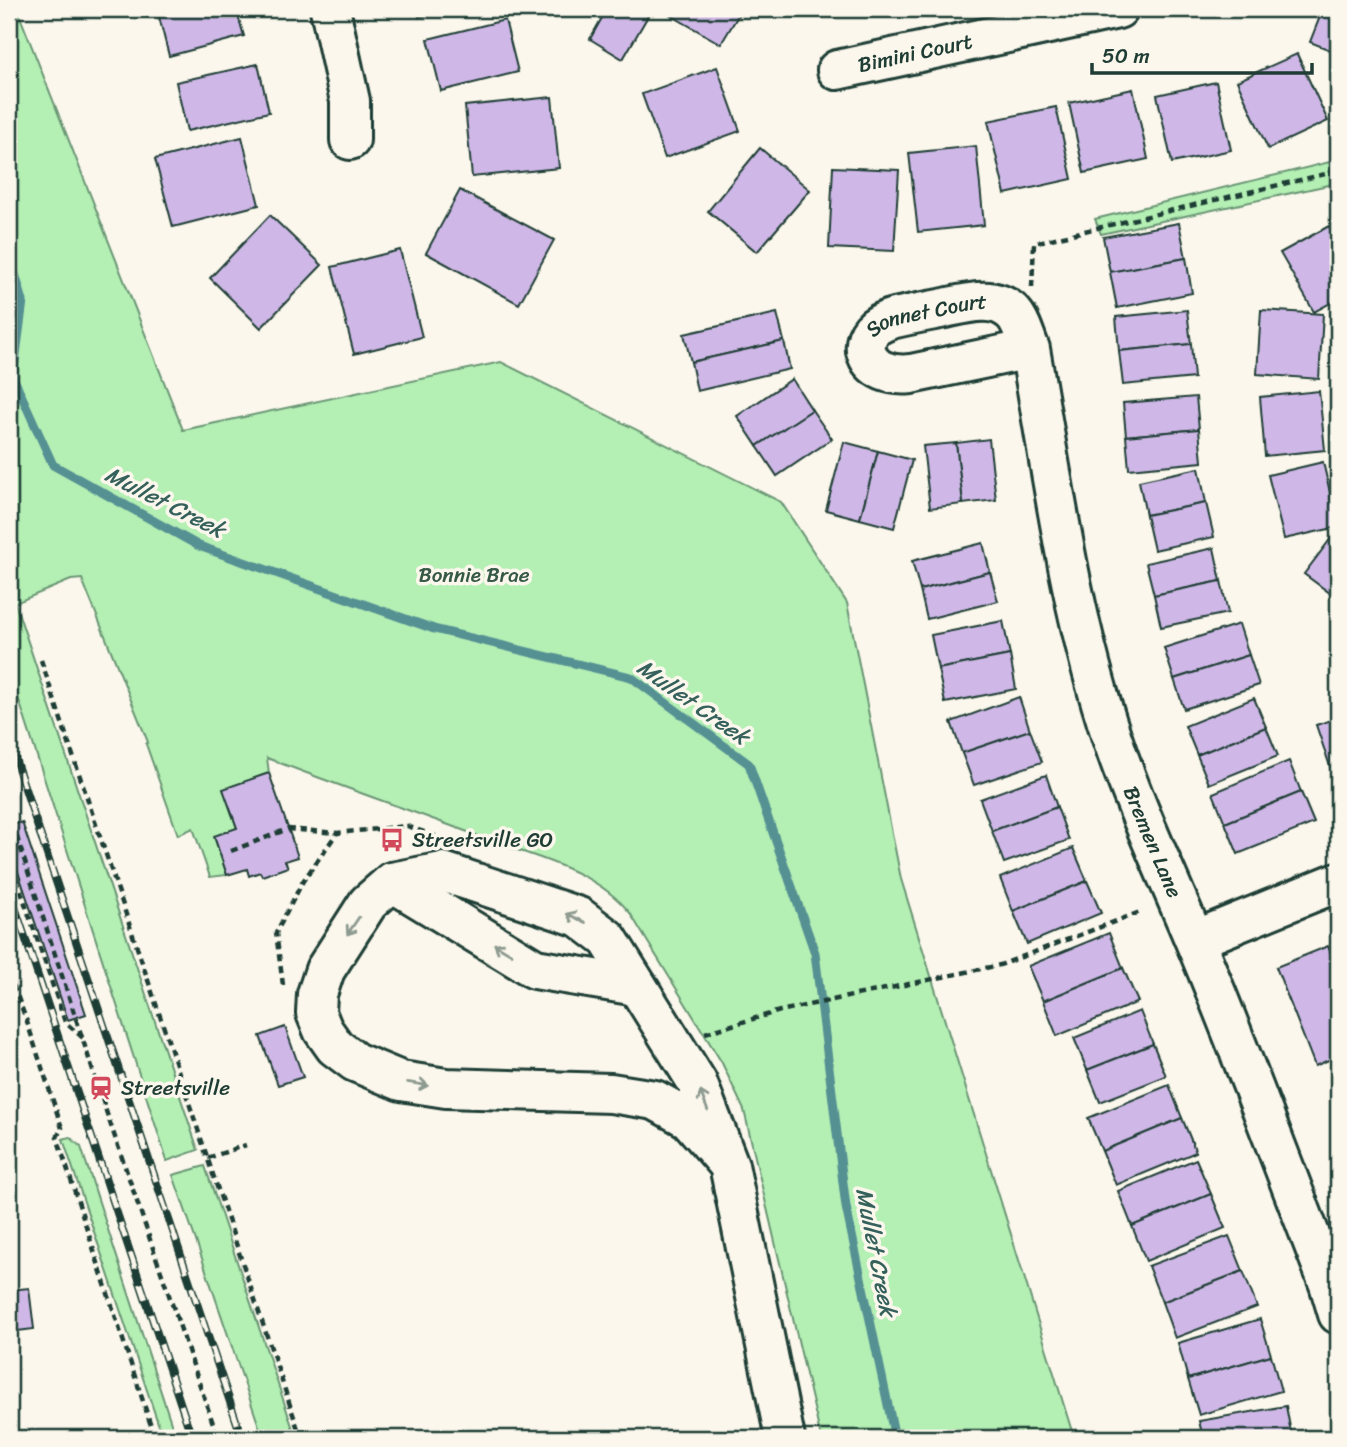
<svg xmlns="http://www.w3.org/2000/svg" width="1347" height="1447" font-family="Sriracha,sans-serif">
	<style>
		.green { fill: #b4efb4; stroke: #6a9674; stroke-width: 2 }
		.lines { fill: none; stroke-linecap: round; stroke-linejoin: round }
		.stream { stroke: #549093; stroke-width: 9 }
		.building { fill: #cfb8e7; stroke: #1f3d34; stroke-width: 2 }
		.minor-casing { stroke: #1f3d34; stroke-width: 44 }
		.path { stroke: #1f3d34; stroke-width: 4.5; stroke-dasharray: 7 5; stroke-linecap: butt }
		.minor { stroke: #fbf7ec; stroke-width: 38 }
		.rail-casing { stroke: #1f3d34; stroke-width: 8 }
		.rail { stroke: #fbf7ec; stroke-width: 5; stroke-dasharray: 16; stroke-linecap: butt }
		.oneway { stroke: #8d9a90 }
		.labels { text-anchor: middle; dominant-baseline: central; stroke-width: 7; stroke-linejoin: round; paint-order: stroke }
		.street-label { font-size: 21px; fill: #1f3d34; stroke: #fbf7ec }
		.park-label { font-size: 21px; fill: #355847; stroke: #fbf7ec }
		.poi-label { font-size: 21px; fill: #1f3d34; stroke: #fbf7ec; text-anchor: start }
		.water-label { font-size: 23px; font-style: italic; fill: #35605c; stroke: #fbf7ec }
	</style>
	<rect width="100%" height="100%" fill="#fbf7ec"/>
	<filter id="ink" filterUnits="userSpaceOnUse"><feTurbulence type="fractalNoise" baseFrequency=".0143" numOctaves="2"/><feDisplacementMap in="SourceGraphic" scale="14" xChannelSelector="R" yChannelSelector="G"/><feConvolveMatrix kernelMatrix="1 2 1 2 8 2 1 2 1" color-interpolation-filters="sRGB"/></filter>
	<g filter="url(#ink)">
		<g class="green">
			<path d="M 9,9 L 17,9 L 183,430 L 501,362 L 781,502 L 847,603 L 901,879 L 1074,1438 L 821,1438 L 744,1110 L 722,1063 L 630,913 C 595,869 534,858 484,838 C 412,811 339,786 267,758 L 269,773 L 224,789 L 237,828 L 214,836 L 227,875 L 210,877 L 193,828 L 178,835 L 146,744 L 148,742 L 82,579 L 71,580 L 15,603 L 198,1150 L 167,1161 L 9,669 Z"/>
			<polygon points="1338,160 1338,183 1101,234 1095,219"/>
			<polygon points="70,1137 81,1147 176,1438 163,1438 63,1139"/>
			<polygon points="205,1166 296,1438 263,1438 195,1238 173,1175"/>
		</g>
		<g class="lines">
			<polyline class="stream" points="9,260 12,264 23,301 13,377 53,465 199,546 434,629 631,677 749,764 815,953 846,1207 895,1438"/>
		</g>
		<g class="building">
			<polygon points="157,9 236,9 244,36 169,56"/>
			<polygon points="417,9 457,9 419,17"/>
			<polygon points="607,9 652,9 623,59 590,39"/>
			<polygon points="660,9 742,9 721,44"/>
			<polygon points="1323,9 1338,9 1338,53 1310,42"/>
			<polygon points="505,20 518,72 441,91 428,39"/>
			<polygon points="1297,54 1328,121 1268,149 1237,81"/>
			<polygon points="258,64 269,112 187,131 176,82"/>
			<polygon points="717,67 740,131 665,158 642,94"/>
			<polygon points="1216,82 1231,150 1172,163 1157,95"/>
			<polygon points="1133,89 1148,159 1084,173 1069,103"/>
			<polygon points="552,97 559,168 472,177 465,106"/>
			<polygon points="1056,107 1072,179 1005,194 988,121"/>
			<polygon points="242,137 259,205 173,227 155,159"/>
			<polygon points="976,146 984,225 918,232 909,153"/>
			<polygon points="760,148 810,190 757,252 708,211"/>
			<polygon points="833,167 899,170 894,251 829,248"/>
			<polygon points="460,190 554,240 519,304 426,253"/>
			<polygon points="270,215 322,265 261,328 210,278"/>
			<polygon points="1179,223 1186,258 1110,272 1103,237"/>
			<polygon points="1329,226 1338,244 1338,299 1314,312 1280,253"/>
			<polygon points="400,250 422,337 354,354 332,267"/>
			<polygon points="1186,258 1192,293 1117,308 1110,272"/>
			<polygon points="1187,310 1191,344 1119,351 1116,317"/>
			<polygon points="1261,310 1323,314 1319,379 1257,374"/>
			<polygon points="777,313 784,341 691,362 684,334"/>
			<polygon points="784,341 790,369 697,391 691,362"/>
			<polygon points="1191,344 1194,378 1123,385 1119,351"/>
			<polygon points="792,379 812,410 757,446 737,416"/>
			<polygon points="1319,391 1325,450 1265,456 1260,397"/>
			<polygon points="1196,397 1199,429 1126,436 1123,403"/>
			<polygon points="812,410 832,439 777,476 757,446"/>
			<polygon points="1199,429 1202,462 1129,469 1126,436"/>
			<polygon points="989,439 996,500 963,504 956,443"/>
			<polygon points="844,442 878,451 860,519 826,510"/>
			<polygon points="956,443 963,504 930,508 923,446"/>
			<polygon points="878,451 912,460 894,528 860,519"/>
			<polygon points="1323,462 1338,527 1284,539 1268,475"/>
			<polygon points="1199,468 1206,503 1146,515 1139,481"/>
			<polygon points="1206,503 1214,537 1154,550 1146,515"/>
			<polygon points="1338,529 1338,599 1304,574"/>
			<polygon points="983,543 990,572 920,590 912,561"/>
			<polygon points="1214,548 1221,581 1154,595 1146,563"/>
			<polygon points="990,572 998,601 927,619 920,590"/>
			<polygon points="1221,581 1228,613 1161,627 1154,595"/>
			<polygon points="1003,621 1010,655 938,669 931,635"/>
			<polygon points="1239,624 1249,655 1174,679 1164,648"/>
			<polygon points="1010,655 1016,689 945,703 938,669"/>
			<polygon points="1249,655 1259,685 1184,709 1174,679"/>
			<polygon points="1019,697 1030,730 962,753 951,722"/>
			<polygon points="1254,698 1266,727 1197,755 1185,726"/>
			<polygon points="1338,718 1338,790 1316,725"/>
			<polygon points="1266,727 1278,756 1209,784 1197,755"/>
			<polygon points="1030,730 1042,762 974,785 962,753"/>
			<polygon points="1289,761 1301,792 1225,823 1213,793"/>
			<polygon points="269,773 298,857 285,861 288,867 262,876 260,872 249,876 247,869 227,875 214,836 237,828 223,789"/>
			<polygon points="1046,775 1057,807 992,831 980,799"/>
			<polygon points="1301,792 1314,823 1238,854 1225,823"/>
			<polygon points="1057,807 1069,840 1004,863 992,831"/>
			<polygon points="22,822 86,1014 68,1020 9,845 9,826"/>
			<polygon points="1073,848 1087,881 1013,911 1000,878"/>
			<polygon points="1087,881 1101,913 1027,944 1013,911"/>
			<polygon points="1109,933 1123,968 1043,1001 1028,966"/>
			<polygon points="1328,946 1338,972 1338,1056 1315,1066 1276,967"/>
			<polygon points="1123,968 1138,1002 1057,1036 1043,1001"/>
			<polygon points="1140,1011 1153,1044 1087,1070 1074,1038"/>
			<polygon points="285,1027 303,1077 278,1085 260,1036"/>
			<polygon points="1153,1044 1166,1076 1100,1102 1087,1070"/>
			<polygon points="1169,1085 1182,1118 1102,1151 1088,1118"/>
			<polygon points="1182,1118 1196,1152 1116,1185 1102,1151"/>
			<polygon points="1196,1159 1211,1194 1132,1226 1118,1191"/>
			<polygon points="1211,1194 1225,1228 1146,1261 1132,1226"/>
			<polygon points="1229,1236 1243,1271 1162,1302 1148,1266"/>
			<polygon points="1243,1271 1257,1307 1175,1338 1162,1302"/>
			<polygon points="29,1288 34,1329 9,1332 9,1290"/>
			<polygon points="1260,1319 1271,1355 1188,1379 1178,1343"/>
			<polygon points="1271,1355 1281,1391 1199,1415 1188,1379"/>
			<polygon points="1286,1406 1292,1438 1203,1438 1199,1421"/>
		</g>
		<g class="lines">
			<g class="minor-casing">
				<g id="minor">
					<polyline points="330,9 350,101 350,140"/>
					<path id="s1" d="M 837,70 L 1118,9"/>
					<path id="s2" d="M 1030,349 L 911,374 C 892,376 871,371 866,351 C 865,343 867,336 872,330 C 877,324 884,322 891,319 C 907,315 924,312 940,309 C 964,304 995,293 1014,314 C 1022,323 1025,338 1030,349 C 1053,479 1070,612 1112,738 C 1135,807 1166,872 1194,939 C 1242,1053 1284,1169 1329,1284 L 1338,1314"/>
					<polyline points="392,882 535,969 637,986"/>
					<polyline points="1195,940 1338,882"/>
					<polyline points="729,1165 689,1119 655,1100 611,1093 446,1088 401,1081 355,1062 335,1047 323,1030 316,1013 317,994 325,970 368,903 392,882 443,872 579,917 608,939 697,1082 729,1165 785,1438"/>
				</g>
			</g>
			<g class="path">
				<polyline points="1032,287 1034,243 1338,171"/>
				<polyline points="41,660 301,1438"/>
				<polyline points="9,813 107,1114 218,1438"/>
				<polyline points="231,851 288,829 337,833 407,826 441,838"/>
				<polyline points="9,856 65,1022 83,1038"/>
				<polyline points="9,974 26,1019 62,1128 57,1137 155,1438"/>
				<polyline points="283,985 276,933 303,881 337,833"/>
				<polyline points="705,1033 780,1011 1000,965 1140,912"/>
				<polyline points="208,1158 246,1145"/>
			</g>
			<use href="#minor" class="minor"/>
			<g class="rail-casing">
				<g id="rail">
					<polyline points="9,741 242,1438"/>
					<polyline points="9,889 192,1438"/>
				</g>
			</g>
			<use href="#rail" class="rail"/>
		</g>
		<defs><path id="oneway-shaft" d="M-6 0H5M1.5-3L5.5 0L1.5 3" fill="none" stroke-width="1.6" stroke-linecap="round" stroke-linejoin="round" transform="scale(1.75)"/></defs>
		<g class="oneway">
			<use href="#oneway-shaft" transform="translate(576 918) rotate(-154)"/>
			<use href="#oneway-shaft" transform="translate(353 926) rotate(124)"/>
			<use href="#oneway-shaft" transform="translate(503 949) rotate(-149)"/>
			<use href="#oneway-shaft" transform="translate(418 1084) rotate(9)"/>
			<use href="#oneway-shaft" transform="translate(704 1101) rotate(-111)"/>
		</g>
	</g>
	<defs>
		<g id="bus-bare" transform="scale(1.89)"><path d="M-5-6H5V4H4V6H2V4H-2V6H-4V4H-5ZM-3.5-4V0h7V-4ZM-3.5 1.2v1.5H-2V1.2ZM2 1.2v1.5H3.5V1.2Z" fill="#d1495b" stroke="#fbf7ec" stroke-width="2.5" paint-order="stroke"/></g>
		<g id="station-bare" transform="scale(1.89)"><path d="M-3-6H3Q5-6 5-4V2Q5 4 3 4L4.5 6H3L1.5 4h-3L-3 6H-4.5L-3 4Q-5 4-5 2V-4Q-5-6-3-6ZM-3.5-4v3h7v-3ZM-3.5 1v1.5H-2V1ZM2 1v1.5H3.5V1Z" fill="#d1495b" stroke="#fbf7ec" stroke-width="2.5" paint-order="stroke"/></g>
	</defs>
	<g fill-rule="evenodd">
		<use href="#bus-bare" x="392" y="840"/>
		<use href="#station-bare" x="101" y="1088"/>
	</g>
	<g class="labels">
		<g class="street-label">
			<text stroke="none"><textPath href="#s1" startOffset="80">Bimini Court</textPath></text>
			<text stroke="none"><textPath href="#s2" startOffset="257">Sonnet Court</textPath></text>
			<text stroke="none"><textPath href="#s2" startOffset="898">Bremen Lane</textPath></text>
		</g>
		<g class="park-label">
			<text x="474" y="575">Bonnie Brae</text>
		</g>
		<g class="poi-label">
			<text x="412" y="840">Streetsville GO</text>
			<text x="121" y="1088">Streetsville</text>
		</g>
		<g class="water-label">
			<text transform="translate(165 502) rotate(27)">Mullet Creek</text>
			<text transform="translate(693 702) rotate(35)">Mullet Creek</text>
			<text transform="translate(876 1252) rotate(79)">Mullet Creek</text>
		</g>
	</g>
	<rect width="1347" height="1447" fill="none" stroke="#fbf7ec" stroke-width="35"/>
	<rect x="18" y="18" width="1312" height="1412" fill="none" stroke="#1f3d34" stroke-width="2.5" filter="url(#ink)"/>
	<path d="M1092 63v10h220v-10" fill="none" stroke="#1f3d34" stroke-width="3.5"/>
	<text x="1102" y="63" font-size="21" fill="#1f3d34" stroke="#fbf7ec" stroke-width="5" paint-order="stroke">50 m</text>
</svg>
